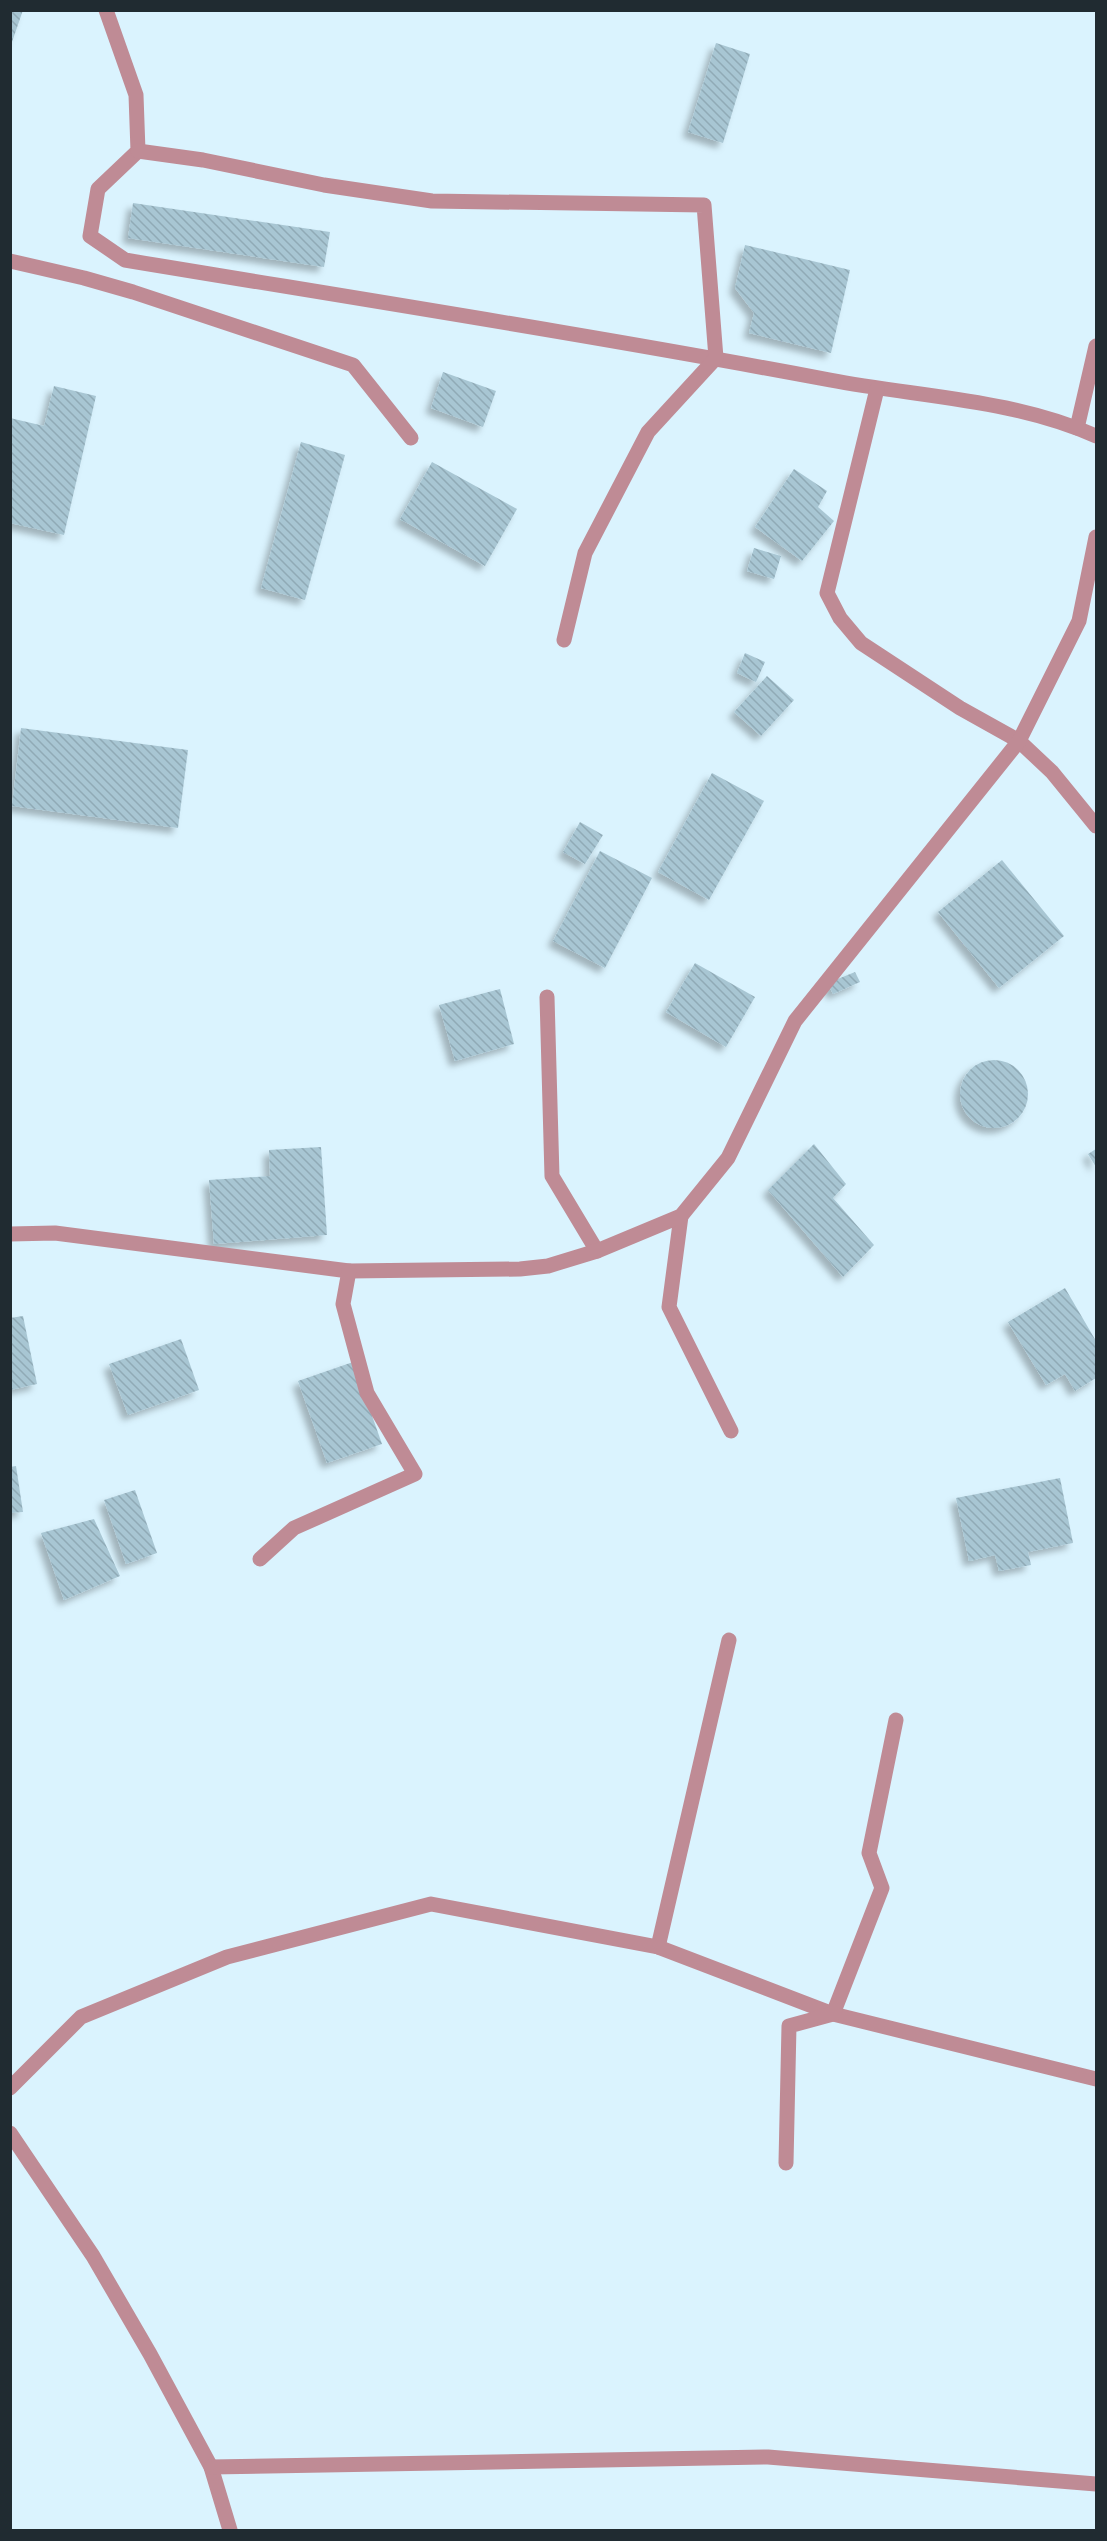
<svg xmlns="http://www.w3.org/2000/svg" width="1107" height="2541" font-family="'Varela Round',sans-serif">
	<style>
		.building { fill: url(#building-back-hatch); filter: url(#shadow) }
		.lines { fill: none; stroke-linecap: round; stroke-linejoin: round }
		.minor { stroke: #bf8b95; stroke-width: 15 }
	</style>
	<defs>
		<pattern id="building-back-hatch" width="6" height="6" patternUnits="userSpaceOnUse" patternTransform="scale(1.5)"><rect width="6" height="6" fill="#a8c6d3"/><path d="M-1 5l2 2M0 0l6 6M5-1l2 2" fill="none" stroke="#90aab6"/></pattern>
		<filter id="shadow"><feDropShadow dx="-5.5" dy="5.5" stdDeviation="3" flood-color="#0004"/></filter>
	</defs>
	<rect width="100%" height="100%" fill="#daf3fe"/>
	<g class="building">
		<polygon points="10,10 23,10 11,45 10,45"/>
		<polygon points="716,43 750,54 723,143 688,132"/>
		<polygon points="133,203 330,232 324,267 128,238"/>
		<polygon points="745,245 850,270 831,353 749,333 754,313 735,288"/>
		<polygon points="443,372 496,391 483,427 431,408"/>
		<polygon points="54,386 96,396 64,535 10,523 10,418 44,426"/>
		<polygon points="301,442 345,455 305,600 261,588"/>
		<polygon points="432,462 517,509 485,566 400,519"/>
		<polygon points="794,469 827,491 818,507 834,521 802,561 755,527"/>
		<polygon points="754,548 781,556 774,579 747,571"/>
		<polygon points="745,653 765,662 756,682 737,673"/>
		<polygon points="767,676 794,700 761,736 734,712"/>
		<polygon points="21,728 188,750 178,828 12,806"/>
		<polygon points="712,773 764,801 709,900 658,872"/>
		<polygon points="580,822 603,835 585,864 563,852"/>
		<polygon points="600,851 652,878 605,968 553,941"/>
		<polygon points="1002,860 1064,936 999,988 938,912"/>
		<polygon points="695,963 755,997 726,1047 666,1012"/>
		<polygon points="855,972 860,982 833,994 828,983"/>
		<polygon points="500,989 514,1044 455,1061 439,1005"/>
		<circle cx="994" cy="1094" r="34"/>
		<polygon points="814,1144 846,1184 833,1198 874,1245 843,1277 768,1190"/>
		<polygon points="321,1147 327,1235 214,1244 209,1180 270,1176 269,1150"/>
		<polygon points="1096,1149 1096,1167 1088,1154"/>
		<polygon points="1065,1288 1096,1341 1096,1378 1075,1391 1065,1374 1046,1385 1008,1322"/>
		<polygon points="23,1316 37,1384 10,1390 10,1318"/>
		<polygon points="181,1339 199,1390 128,1415 109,1364"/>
		<polygon points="353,1362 382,1444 327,1463 298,1381"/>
		<polygon points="16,1466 23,1512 10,1513 10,1467"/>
		<polygon points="1060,1478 1073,1543 1028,1552 1031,1565 999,1571 995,1555 969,1561 956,1498"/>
		<polygon points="135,1490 157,1553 126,1564 104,1500"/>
		<polygon points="94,1519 120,1576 64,1600 41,1533"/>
	</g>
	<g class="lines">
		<g class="minor">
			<path d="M 106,10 L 136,95 L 138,151 L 98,189 L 90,236 L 125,260 C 360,299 596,336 830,380 C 919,397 1013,399 1096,436"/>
			<polyline points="138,151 203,160 324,185 432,201 704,205 716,358 648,432 585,553 564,640"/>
			<polyline points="10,261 84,278 133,292 353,365 411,438"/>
			<polyline points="877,389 827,593 840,618 861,643 960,708 1019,741 1052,772 1096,826"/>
			<polyline points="1077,428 1096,346"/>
			<polyline points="547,997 552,1176 597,1251"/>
			<polyline points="681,1216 669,1307 731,1431"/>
			<polyline points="10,1234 55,1233 349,1271 520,1269 548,1266 597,1251 681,1216 728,1158 795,1021 1019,741 1079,621 1096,537"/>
			<polyline points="260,1559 294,1528 415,1474 367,1393 343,1304 349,1271"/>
			<polyline points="658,1947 729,1640"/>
			<polyline points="10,2088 81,2017 227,1957 431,1904 658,1947 833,2014 1096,2079"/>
			<polyline points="10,2133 93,2256 150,2354 211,2467 230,2530"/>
			<polyline points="786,2163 789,2026 833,2014 882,1888 869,1853 896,1720"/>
			<polyline points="211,2467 768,2457 1096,2484"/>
		</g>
	</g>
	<rect width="1107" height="2541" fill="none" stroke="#202b31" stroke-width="24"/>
</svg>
